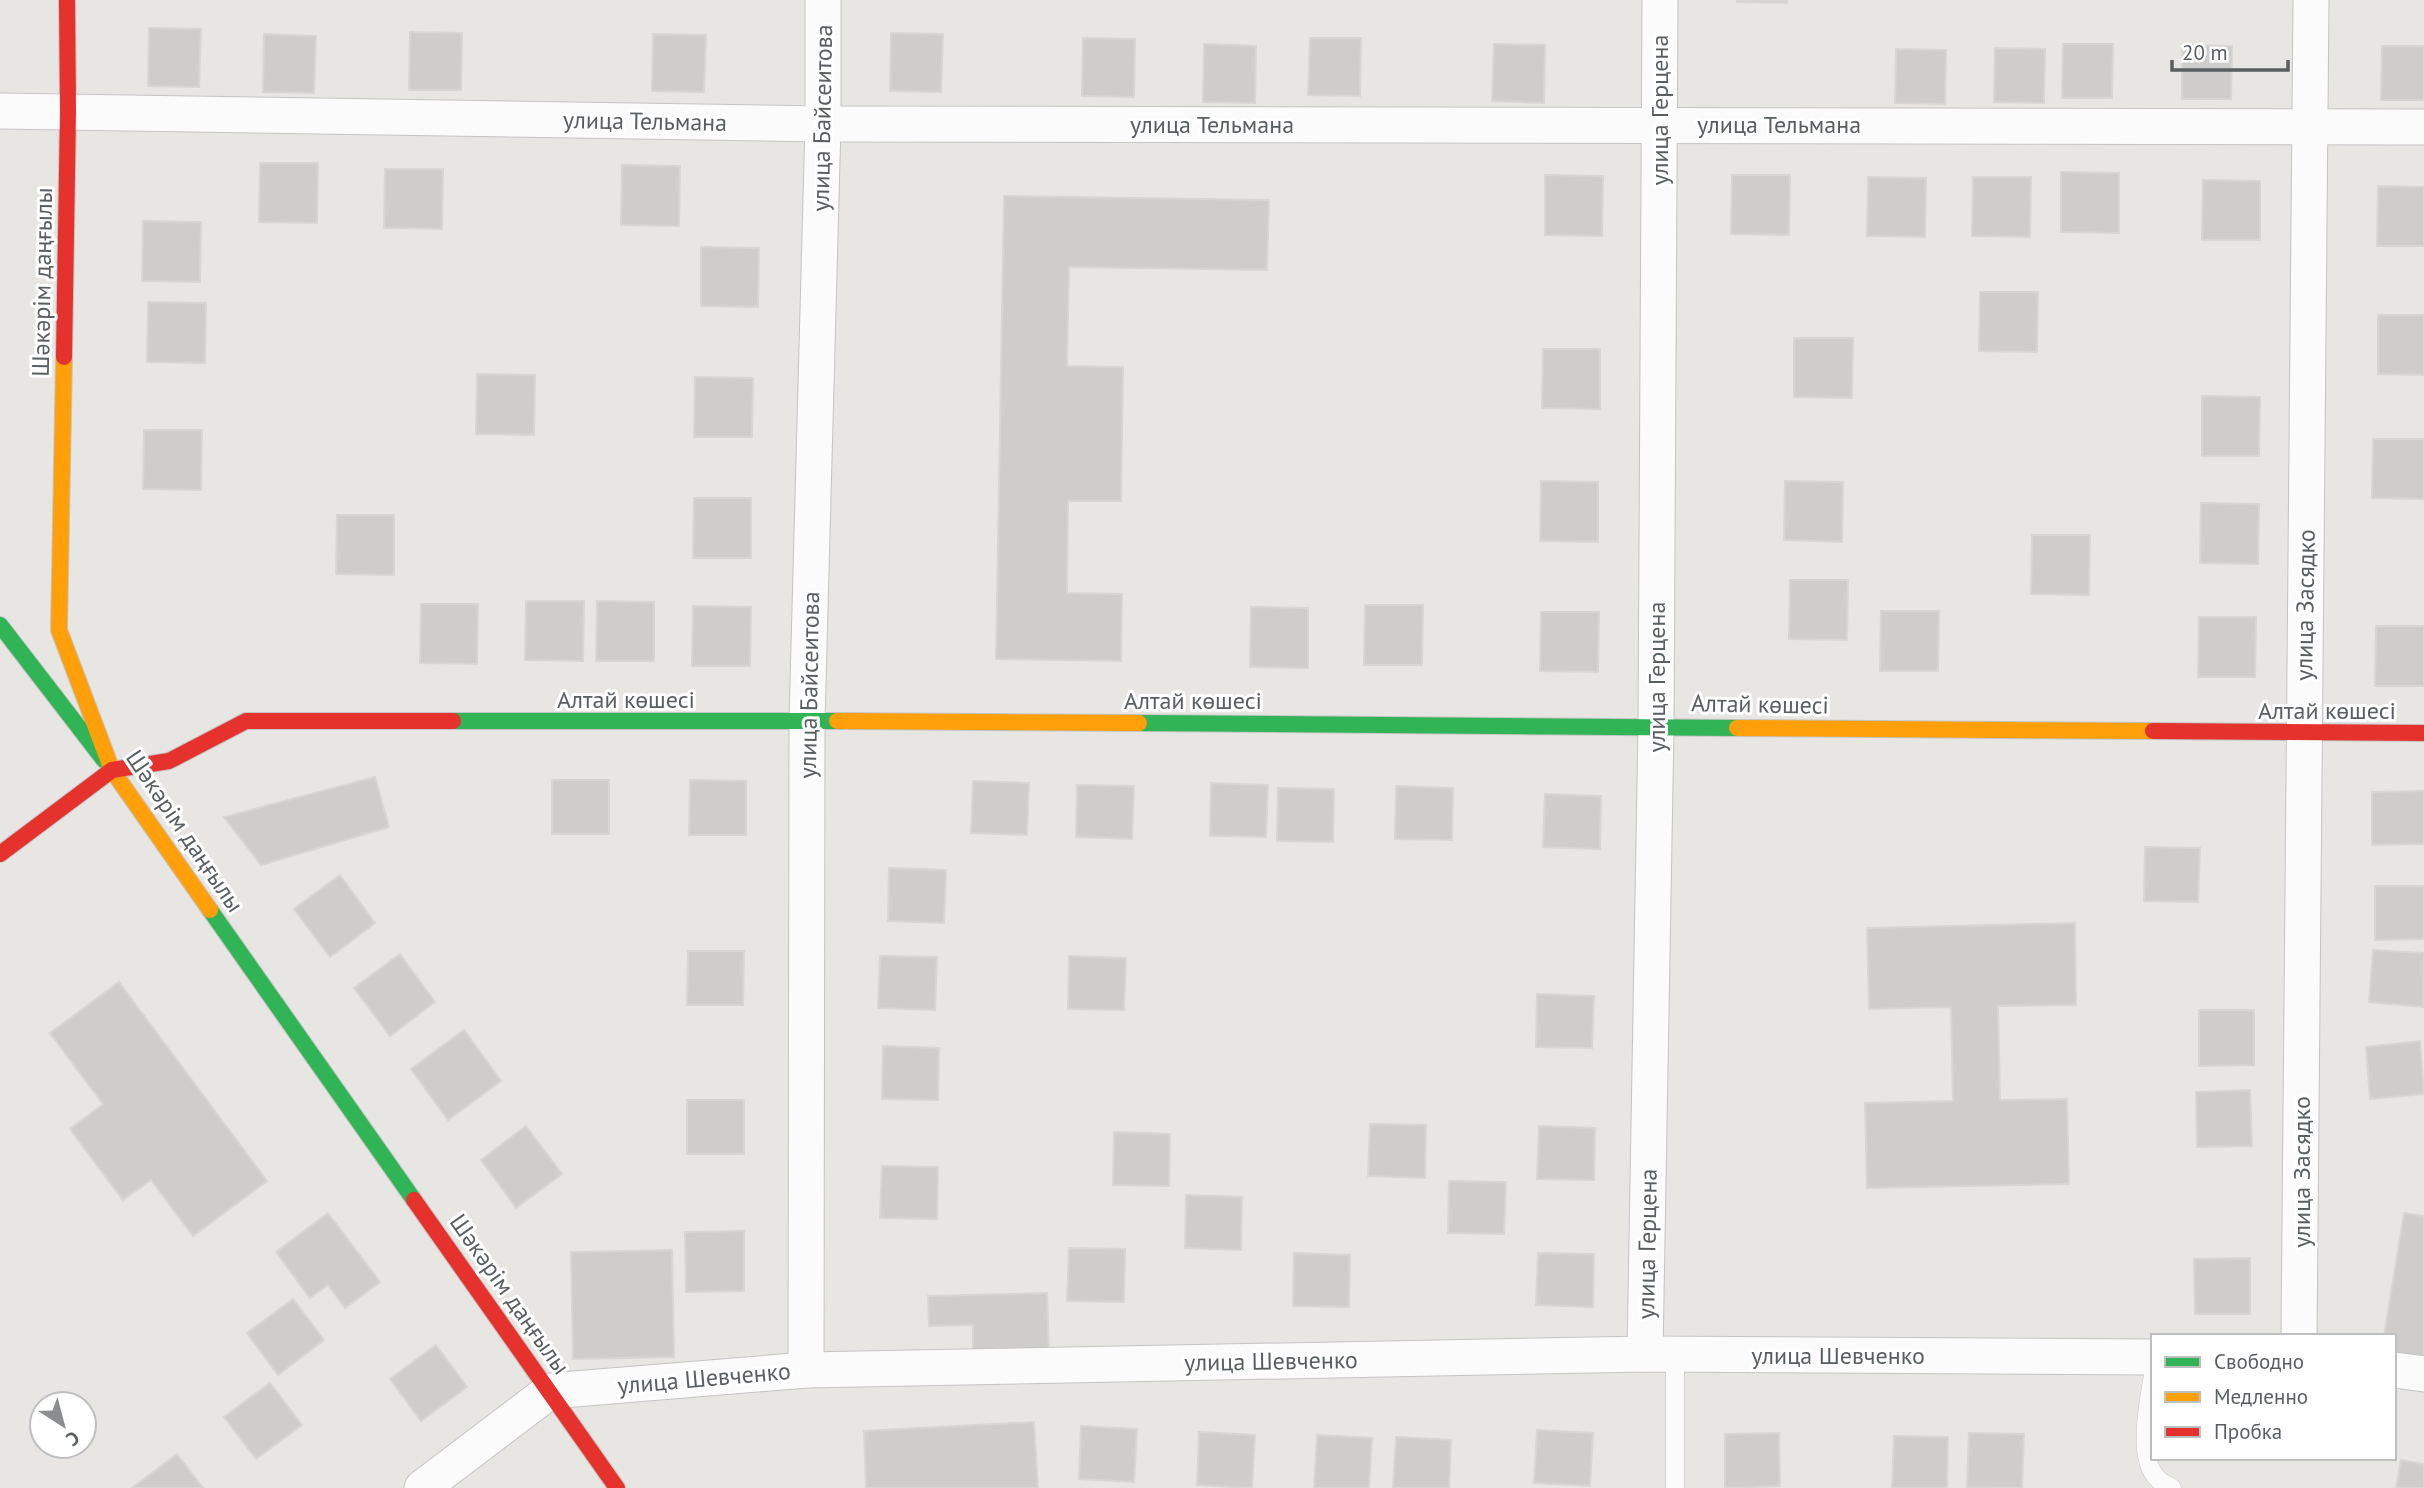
<svg xmlns="http://www.w3.org/2000/svg" width="2424" height="1488" font-family="'PT Sans',sans-serif">
	<style>
		.building { fill: #cfcdcc; stroke: #d8d6d2; stroke-width: 2 }
		.lines { fill: none; stroke-linecap: round; stroke-linejoin: round }
		.lane-casing { stroke: #c4c4c4; stroke-width: 19 }
		.street-casing { stroke: #c4c4c4; stroke-width: 37 }
		.fast-casing { stroke: #c4c4c4; stroke-width: 18 }
		.slow-casing { stroke: #c4c4c4; stroke-width: 18 }
		.jam-casing { stroke: #c4c4c4; stroke-width: 18 }
		.lane { stroke: #fcfbfb; stroke-width: 18 }
		.street { stroke: #fcfbfb; stroke-width: 35 }
		.fast { stroke: #30b455; stroke-width: 16 }
		.slow { stroke: #ff9f0a; stroke-width: 16 }
		.jam { stroke: #e5322d; stroke-width: 16 }
		.labels { text-anchor: middle; dominant-baseline: central; stroke-width: 6; stroke-linejoin: round; paint-order: stroke }
		.street-label { font-size: 24px; fill: #595e61; stroke: #fff }
	</style>
	<rect width="100%" height="100%" fill="#e8e6e3"/>
	<g class="building">
		<polygon points="1737,0 1787,0 1787,3 1737,2"/>
		<polygon points="149,28 201,29 199,87 148,86"/>
		<polygon points="410,32 462,33 461,90 409,90"/>
		<polygon points="891,33 943,34 941,92 890,91"/>
		<polygon points="264,34 316,36 314,93 263,92"/>
		<polygon points="653,34 706,35 704,92 652,91"/>
		<polygon points="1083,38 1135,39 1134,97 1082,96"/>
		<polygon points="1310,38 1361,38 1360,96 1308,95"/>
		<polygon points="1204,44 1256,46 1255,103 1203,102"/>
		<polygon points="1494,44 1545,45 1544,103 1492,101"/>
		<polygon points="2063,44 2113,44 2112,98 2062,98"/>
		<polygon points="2182,45 2232,46 2231,99 2182,99"/>
		<polygon points="2382,46 2424,46 2424,100 2381,100"/>
		<polygon points="1995,48 2045,49 2044,103 1994,102"/>
		<polygon points="1896,49 1946,50 1945,104 1895,103"/>
		<polygon points="260,163 318,163 317,223 259,222"/>
		<polygon points="622,165 680,166 679,226 621,225"/>
		<polygon points="385,169 443,169 442,229 384,228"/>
		<polygon points="2061,172 2119,173 2119,233 2061,232"/>
		<polygon points="1545,175 1603,176 1602,236 1545,235"/>
		<polygon points="1732,175 1790,175 1789,235 1731,234"/>
		<polygon points="1868,177 1926,178 1925,237 1867,236"/>
		<polygon points="1973,177 2031,177 2030,237 1972,236"/>
		<polygon points="2203,180 2260,181 2260,240 2202,240"/>
		<polygon points="2378,186 2424,187 2424,246 2377,246"/>
		<polygon points="1004,196 1269,200 1267,270 1069,267 1067,366 1123,367 1121,501 1068,501 1067,593 1122,594 1121,661 996,659"/>
		<polygon points="143,221 201,222 200,282 142,281"/>
		<polygon points="701,247 759,248 758,307 701,306"/>
		<polygon points="1980,292 2038,292 2037,352 1979,351"/>
		<polygon points="148,302 206,303 205,363 147,362"/>
		<polygon points="2378,315 2424,315 2424,375 2378,374"/>
		<polygon points="1794,338 1853,338 1852,398 1794,397"/>
		<polygon points="1543,349 1600,349 1600,409 1542,408"/>
		<polygon points="477,374 535,375 534,435 476,434"/>
		<polygon points="695,377 753,378 752,437 694,437"/>
		<polygon points="2202,396 2260,397 2259,456 2202,456"/>
		<polygon points="144,430 202,430 201,490 143,489"/>
		<polygon points="2373,439 2424,439 2424,499 2372,498"/>
		<polygon points="1541,481 1598,482 1598,542 1540,541"/>
		<polygon points="1785,481 1843,482 1842,542 1784,540"/>
		<polygon points="694,498 751,498 751,558 693,558"/>
		<polygon points="2201,503 2259,504 2258,564 2200,563"/>
		<polygon points="337,515 394,515 394,575 336,574"/>
		<polygon points="2032,535 2090,535 2089,595 2031,594"/>
		<polygon points="1790,580 1848,580 1847,640 1789,639"/>
		<polygon points="526,601 584,601 583,661 525,660"/>
		<polygon points="597,601 654,602 654,661 596,661"/>
		<polygon points="421,604 478,604 477,664 420,663"/>
		<polygon points="1365,605 1423,605 1422,665 1364,665"/>
		<polygon points="693,606 751,607 750,666 692,666"/>
		<polygon points="1251,607 1308,608 1308,668 1250,667"/>
		<polygon points="1881,611 1939,611 1938,671 1880,671"/>
		<polygon points="1541,612 1599,612 1598,672 1540,671"/>
		<polygon points="2199,617 2256,617 2255,677 2198,677"/>
		<polygon points="2376,626 2424,626 2424,686 2375,686"/>
		<polygon points="375,777 389,827 261,865 224,817"/>
		<rect x="552" y="780" width="57" height="54"/>
		<polygon points="690,780 746,781 746,835 689,835"/>
		<polygon points="973,781 1029,783 1027,835 971,833"/>
		<polygon points="1211,783 1268,785 1266,837 1210,836"/>
		<polygon points="1077,785 1134,786 1132,839 1076,837"/>
		<polygon points="1396,786 1453,788 1452,840 1395,839"/>
		<polygon points="1278,788 1334,789 1333,842 1277,841"/>
		<polygon points="2424,791 2424,844 2372,845 2372,792"/>
		<polygon points="1545,794 1601,796 1600,849 1543,847"/>
		<polygon points="2145,847 2200,848 2198,902 2144,901"/>
		<polygon points="889,868 946,870 944,923 888,921"/>
		<polygon points="340,875 375,923 330,957 294,909"/>
		<polygon points="2375,886 2424,886 2424,939 2375,940"/>
		<polygon points="2075,923 2076,1005 1998,1006 2000,1100 2067,1099 2069,1184 1867,1188 1865,1103 1953,1101 1951,1007 1869,1009 1867,928"/>
		<polygon points="2373,950 2424,953 2423,1007 2369,1002"/>
		<polygon points="688,951 744,951 743,1005 687,1005"/>
		<polygon points="400,954 435,1002 390,1036 354,988"/>
		<polygon points="880,956 937,957 935,1010 878,1008"/>
		<polygon points="1069,956 1126,958 1124,1010 1068,1009"/>
		<polygon points="119,982 267,1181 193,1236 151,1180 123,1200 70,1129 103,1104 50,1033"/>
		<polygon points="1537,994 1594,996 1592,1048 1536,1047"/>
		<polygon points="2199,1010 2254,1010 2254,1065 2199,1066"/>
		<polygon points="464,1030 501,1081 448,1120 411,1069"/>
		<polygon points="2420,1041 2424,1094 2370,1099 2366,1047"/>
		<polygon points="883,1046 939,1048 938,1100 882,1099"/>
		<polygon points="2250,1090 2252,1146 2197,1147 2196,1092"/>
		<rect x="687" y="1100" width="57" height="54"/>
		<polygon points="1370,1124 1426,1125 1425,1178 1368,1176"/>
		<polygon points="526,1126 562,1174 516,1208 481,1160"/>
		<polygon points="1539,1126 1595,1128 1594,1180 1537,1179"/>
		<polygon points="1114,1132 1170,1134 1169,1186 1113,1185"/>
		<polygon points="882,1166 938,1167 937,1219 880,1218"/>
		<polygon points="1449,1181 1506,1182 1504,1234 1448,1233"/>
		<polygon points="1186,1195 1242,1197 1241,1250 1185,1248"/>
		<polygon points="328,1213 380,1282 345,1308 328,1285 310,1298 276,1252"/>
		<polygon points="2404,1213 2424,1216 2424,1361 2394,1357 2394,1336 2384,1336"/>
		<polygon points="744,1231 744,1291 686,1292 685,1232"/>
		<polygon points="1069,1248 1125,1249 1124,1302 1067,1301"/>
		<polygon points="672,1250 674,1357 573,1359 571,1252"/>
		<polygon points="1294,1253 1350,1255 1349,1307 1293,1306"/>
		<polygon points="1538,1253 1594,1254 1593,1307 1536,1305"/>
		<polygon points="2250,1258 2250,1314 2195,1314 2194,1259"/>
		<polygon points="1047,1293 1049,1355 973,1357 973,1325 929,1326 928,1296"/>
		<polygon points="293,1299 324,1340 278,1375 247,1333"/>
		<polygon points="436,1345 467,1387 421,1421 390,1379"/>
		<polygon points="270,1383 302,1425 256,1459 224,1417"/>
		<polygon points="1034,1422 1038,1488 866,1488 864,1431"/>
		<polygon points="1081,1426 1137,1429 1134,1482 1079,1479"/>
		<polygon points="1537,1430 1593,1433 1590,1486 1534,1483"/>
		<polygon points="1199,1432 1255,1435 1252,1488 1197,1485"/>
		<polygon points="1779,1433 1780,1486 1725,1488 1725,1434"/>
		<polygon points="1969,1433 2024,1434 2022,1488 1967,1487"/>
		<polygon points="1317,1435 1372,1438 1369,1488 1314,1488"/>
		<polygon points="1894,1436 1948,1437 1947,1488 1892,1488"/>
		<polygon points="1396,1437 1451,1440 1449,1488 1393,1488"/>
		<polygon points="177,1454 203,1488 132,1488"/>
		<polygon points="2401,1460 2424,1464 2424,1488 2396,1488"/>
	</g>
	<g class="lines">
		<g class="lane-casing">
			<g id="lane">
				<path d="M 2153,1375 C 2149,1401 2136,1459 2158,1479 C 2161,1483 2168,1485 2172,1488"/>
				<polyline points="1675,1488 1675,1354"/>
			</g>
		</g>
		<g class="street-casing">
			<g id="street">
				<polyline points="0,111 823,124 2424,127"/>
				<polyline points="2299,1336 2311,0"/>
				<polyline points="1645,1354 1656,726 1660,0"/>
				<polyline points="806,1370 807,721 823,124 823,0"/>
				<polyline points="2394,1370 2424,1374"/>
				<polyline points="422,1488 550,1391 806,1370 1645,1354 2153,1357"/>
			</g>
		</g>
		<g class="fast-casing">
			<g id="fast">
				<polyline points="0,625 104,760"/>
				<polyline points="453,721 837,721"/>
				<polyline points="1139,723 1737,728"/>
				<polyline points="210,910 414,1200"/>
			</g>
		</g>
		<g class="slow-casing">
			<g id="slow">
				<polyline points="64,357 59,630 112,770 210,910"/>
				<polyline points="837,721 1139,723"/>
				<polyline points="1737,728 2153,731"/>
			</g>
		</g>
		<g class="jam-casing">
			<g id="jam">
				<polyline points="64,357 68,111 67,0"/>
				<polyline points="2153,731 2424,733"/>
				<polyline points="0,854 112,770 169,761 246,721 453,721"/>
				<polyline points="414,1200 617,1488"/>
			</g>
		</g>
		<use href="#lane" class="lane"/>
		<use href="#street" class="street"/>
		<use href="#fast" class="fast"/>
		<use href="#slow" class="slow"/>
		<use href="#jam" class="jam"/>
	</g>
	<g class="labels">
		<g class="street-label">
			<text transform="translate(1659 110) rotate(-90)">улица Герцена</text>
			<text transform="translate(822 118) rotate(-89)">улица Байсеитова</text>
			<text transform="translate(645 121) rotate(1)">улица Тельмана</text>
			<text x="1212" y="124">улица Тельмана</text>
			<text x="1779" y="124">улица Тельмана</text>
			<text transform="translate(42 282) rotate(-89)">Шәкәрім даңғылы</text>
			<text transform="translate(2305 605) rotate(-89)">улица Засядко</text>
			<text transform="translate(1656 677) rotate(-90)">улица Герцена</text>
			<text transform="translate(809 685) rotate(-89)">улица Байсеитова</text>
			<text x="626" y="699">Алтай көшесі</text>
			<text x="1193" y="700">Алтай көшесі</text>
			<text transform="translate(1760 704) rotate(1)">Алтай көшесі</text>
			<text x="2327" y="710">Алтай көшесі</text>
			<text transform="translate(185 831) rotate(56)">Шәкәрім даңғылы</text>
			<text transform="translate(2301 1172) rotate(-90)">улица Засядко</text>
			<text transform="translate(1647 1244) rotate(-89)">улица Герцена</text>
			<text transform="translate(510 1294) rotate(55)">Шәкәрім даңғылы</text>
			<text x="1838" y="1355">улица Шевченко</text>
			<text transform="translate(1271 1361) rotate(-1)">улица Шевченко</text>
			<text transform="translate(704 1378) rotate(-5)">улица Шевченко</text>
		</g>
	</g>
	<rect x="2151" y="1334" width="245" height="126" fill="#ffffff" stroke="#bdbfc0" stroke-width="2"/>
	<rect x="2165" y="1357" width="35" height="10" fill="#30b455" stroke="#bdbfc0" stroke-width="2"/>
	<text x="2214" y="1369" font-size="21" fill="#595e61">Свободно</text>
	<rect x="2165" y="1392" width="35" height="10" fill="#ff9f0a" stroke="#bdbfc0" stroke-width="2"/>
	<text x="2214" y="1404" font-size="21" fill="#595e61">Медленно</text>
	<rect x="2165" y="1427" width="35" height="10" fill="#e5322d" stroke="#bdbfc0" stroke-width="2"/>
	<text x="2214" y="1439" font-size="21" fill="#595e61">Пробка</text>
	<g transform="translate(63 1425) rotate(144)"><circle r="33" fill="#ffffff" stroke="#bdbfc0" stroke-width="2"/>
	<path d="M0-5L12 26L0 18L-12 26Z" fill="#8b8e8e"/>
	<text y="-10" font-size="19" font-weight="bold" text-anchor="middle" fill="#595e61">С</text>
	</g>
	<path d="M2172 60v10h116v-10" fill="none" stroke="#595e61" stroke-width="3.5"/>
	<text x="2182" y="60" font-size="21" fill="#595e61" stroke="#ffffff" stroke-width="5" paint-order="stroke">20 m</text>
</svg>
